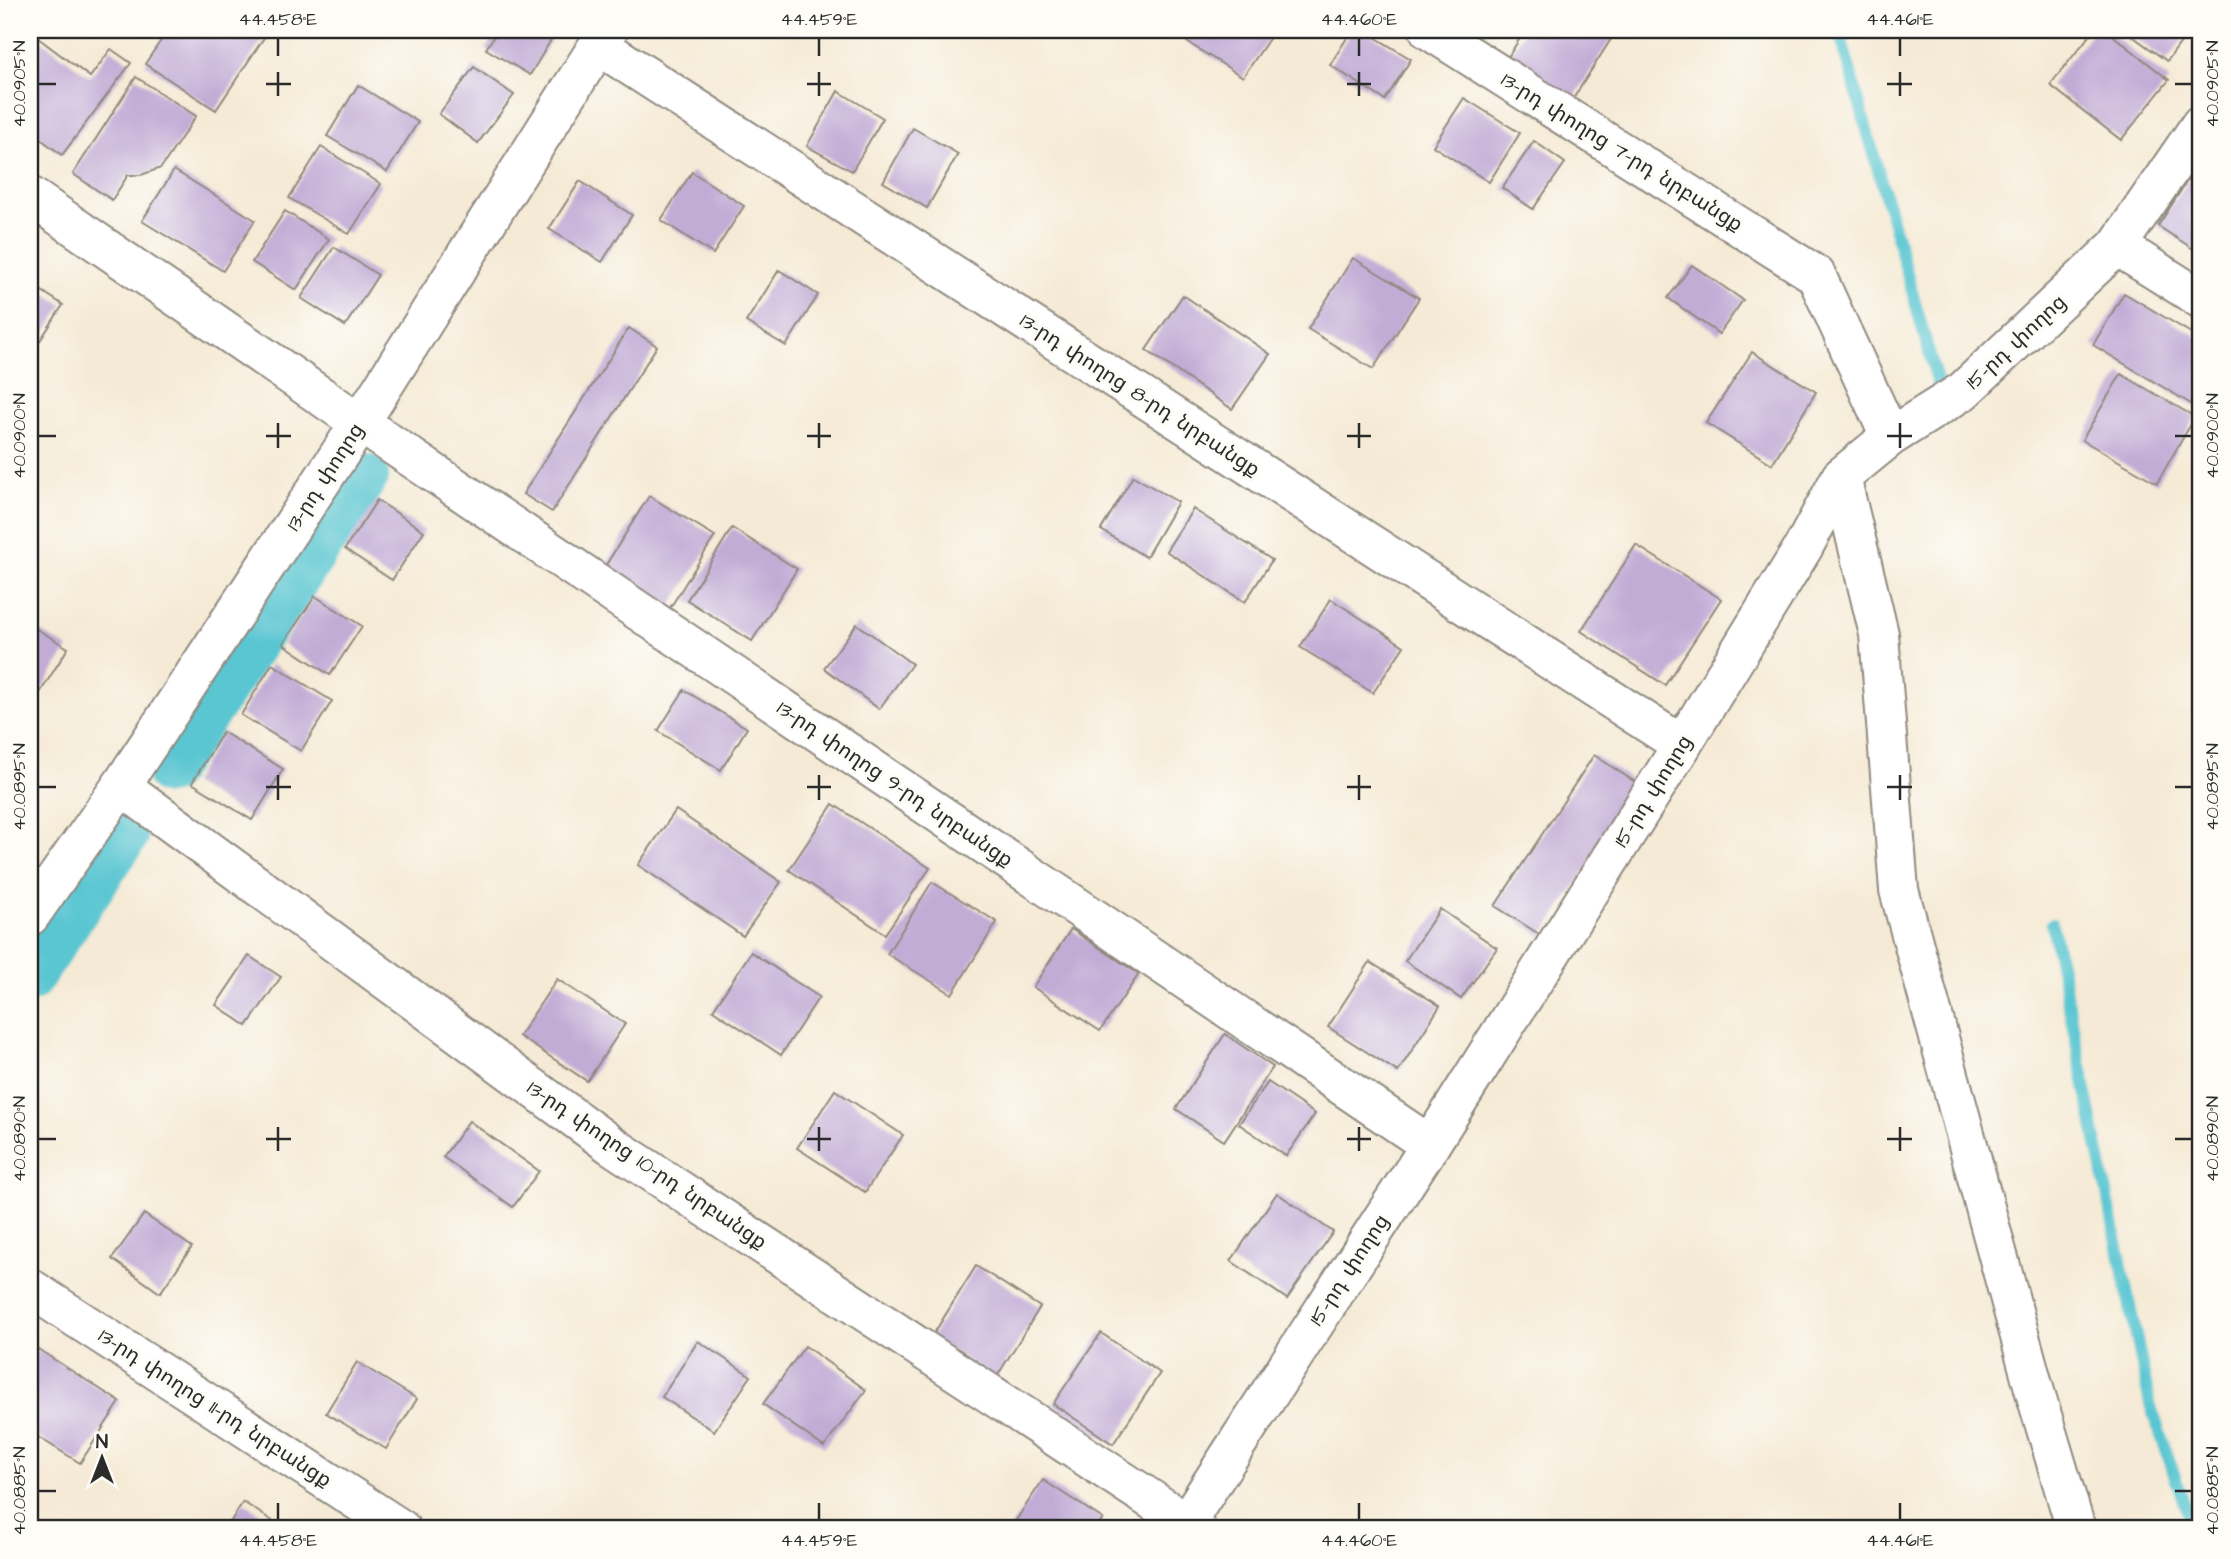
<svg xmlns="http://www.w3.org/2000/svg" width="2231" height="1559" font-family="'Architects Daughter','Noto Sans Armenian',sans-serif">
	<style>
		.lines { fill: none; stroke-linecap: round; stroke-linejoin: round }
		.stream { stroke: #5ac6d2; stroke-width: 12 }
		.canal { stroke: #5ac6d2; stroke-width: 44 }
		.building { fill: #c1acd6 }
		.minor-casing { stroke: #908a80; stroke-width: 42 }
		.minor { stroke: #fff; stroke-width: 38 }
		.ticks { fill: none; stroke: #2b2b2b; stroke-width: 2.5 }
		.labels { text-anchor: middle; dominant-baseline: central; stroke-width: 6; stroke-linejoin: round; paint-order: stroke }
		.street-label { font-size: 21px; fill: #2b2b2b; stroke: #fdfcf7 }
		.neatline { fill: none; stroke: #2b2b2b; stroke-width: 2.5 }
		.ticks-label { font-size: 18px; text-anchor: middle; fill: #2b2b2b }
	</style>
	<rect width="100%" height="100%" fill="#fdfcf7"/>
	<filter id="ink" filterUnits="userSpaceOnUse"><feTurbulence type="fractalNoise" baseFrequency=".0143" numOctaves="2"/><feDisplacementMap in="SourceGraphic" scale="14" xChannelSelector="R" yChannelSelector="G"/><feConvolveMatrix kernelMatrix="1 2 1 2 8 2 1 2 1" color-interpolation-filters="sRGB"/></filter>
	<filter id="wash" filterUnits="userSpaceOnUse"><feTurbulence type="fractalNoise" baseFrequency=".00686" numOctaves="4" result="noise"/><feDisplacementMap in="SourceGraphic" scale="28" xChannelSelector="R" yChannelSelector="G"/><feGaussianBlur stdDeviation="1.57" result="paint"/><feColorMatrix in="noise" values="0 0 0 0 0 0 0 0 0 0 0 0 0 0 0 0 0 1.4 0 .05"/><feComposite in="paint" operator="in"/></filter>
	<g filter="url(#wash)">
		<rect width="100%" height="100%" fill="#f5ead5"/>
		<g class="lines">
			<g class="stream">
				<polyline points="1839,30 1939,388"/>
				<polyline points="2052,924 2150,1404 2193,1529"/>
			</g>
			<g class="canal">
				<polyline points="168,773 367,476"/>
				<polyline points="30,980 126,837"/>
			</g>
		</g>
		<g id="blocks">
			<g class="building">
				<polygon points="168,30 269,30 216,110 145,64"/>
				<polygon points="498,30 557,30 530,75 486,49"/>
				<polygon points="1195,30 1275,30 1243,77 1187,42"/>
				<polygon points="1352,30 1363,30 1411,59 1385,100 1330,65"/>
				<polygon points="1525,30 1596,30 1611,39 1566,110 1500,70"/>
				<polygon points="2094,30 2106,30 2169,80 2121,140 2050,85"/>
				<polygon points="2124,30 2190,30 2167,61"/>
				<polygon points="34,35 90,77 111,49 131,63 62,155 30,131 30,40"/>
				<polygon points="474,67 514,95 478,143 439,114"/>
				<polygon points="136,77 196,116 161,168 141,175 128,175 112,200 73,174"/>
				<polygon points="358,85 418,122 387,172 327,136"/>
				<polygon points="838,91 883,118 852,171 807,146"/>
				<polygon points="1464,98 1520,133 1489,182 1433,146"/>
				<polygon points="913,128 958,154 927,208 883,182"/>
				<polygon points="1534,141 1565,163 1533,209 1502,188"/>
				<polygon points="321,147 381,184 349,234 289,198"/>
				<polygon points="2200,161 2201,162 2201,254 2158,226"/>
				<polygon points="174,170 255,220 223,271 142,221"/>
				<polygon points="692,172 744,206 713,254 661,220"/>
				<polygon points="580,181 632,215 602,262 549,229"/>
				<polygon points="285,211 329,239 296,290 252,262"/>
				<polygon points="334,247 378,275 345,326 301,298"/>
				<polygon points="1353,258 1419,298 1373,369 1308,329"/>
				<polygon points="1692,265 1743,300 1719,334 1668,298"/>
				<polygon points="779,270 818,295 786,346 746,322"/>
				<polygon points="30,283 63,305 30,356"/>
				<polygon points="2124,293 2201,339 2201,399 2196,407 2093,345"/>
				<polygon points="1183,295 1270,354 1232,409 1146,350"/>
				<polygon points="629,328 657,346 552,512 523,494"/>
				<polygon points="1752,352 1816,392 1772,464 1706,423"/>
				<polygon points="2121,374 2195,417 2157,483 2082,440"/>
				<polygon points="1133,476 1178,502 1146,557 1101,530"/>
				<polygon points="649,496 715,536 670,608 604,568"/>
				<polygon points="377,500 424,531 392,580 345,549"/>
				<polygon points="1193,509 1272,560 1245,602 1166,551"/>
				<polygon points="732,528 797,569 752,641 687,600"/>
				<polygon points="1636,545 1721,599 1665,685 1581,631"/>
				<polygon points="315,596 362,626 330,675 283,644"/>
				<polygon points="1331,599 1404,646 1373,693 1300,647"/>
				<polygon points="857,624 912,664 879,709 824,668"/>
				<polygon points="30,625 68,648 36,699 30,695"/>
				<polygon points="272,664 332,701 301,751 241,715"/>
				<polygon points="684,690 747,728 721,770 658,731"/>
				<polygon points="223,732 283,769 252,820 192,783"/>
				<polygon points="1594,755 1641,786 1542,936 1495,906"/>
				<polygon points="833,804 930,868 885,934 789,870"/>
				<polygon points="676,810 781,882 743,936 638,865"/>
				<polygon points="932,882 997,922 952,994 887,954"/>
				<polygon points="1440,909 1497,948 1461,999 1405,961"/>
				<polygon points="1071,929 1139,974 1100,1031 1033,987"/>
				<polygon points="751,952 819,997 781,1055 713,1010"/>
				<polygon points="249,956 281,977 247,1026 216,1005"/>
				<polygon points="1370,962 1440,1006 1398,1072 1328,1027"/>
				<polygon points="557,979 625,1024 587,1081 519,1036"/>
				<polygon points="1225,1034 1273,1067 1224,1141 1176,1109"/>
				<polygon points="1268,1082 1315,1114 1286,1156 1239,1124"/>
				<polygon points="835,1090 903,1135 865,1192 797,1148"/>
				<polygon points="469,1121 539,1171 513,1207 443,1157"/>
				<polygon points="1277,1193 1333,1232 1287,1299 1231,1261"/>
				<polygon points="144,1214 192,1247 160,1293 112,1259"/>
				<polygon points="976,1266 1040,1307 996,1378 931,1338"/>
				<polygon points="1101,1333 1160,1373 1113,1444 1053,1404"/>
				<polygon points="698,1341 751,1376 714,1431 662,1397"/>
				<polygon points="805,1346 866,1390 824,1447 763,1404"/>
				<polygon points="38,1349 120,1402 80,1463 30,1432 30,1362"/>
				<polygon points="357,1362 417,1399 386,1449 326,1413"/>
				<polygon points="1043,1480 1103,1519 1096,1529 1010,1529"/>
				<polygon points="243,1502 285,1529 226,1529"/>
			</g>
		</g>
	</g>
	<g filter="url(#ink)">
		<use href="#blocks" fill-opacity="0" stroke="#908a80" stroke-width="2"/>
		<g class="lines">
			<g class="minor-casing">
				<g id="minor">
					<polyline points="1429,30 1816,275 1890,437"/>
					<polyline points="598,45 1682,745"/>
					<polyline points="30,196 360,423 1430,1145"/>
					<polyline points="2117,246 2201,299"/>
					<polyline points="1841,477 1879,634 1899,890 2035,1392 2076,1529"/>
					<polyline points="121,786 611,1145 1196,1529"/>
					<polyline points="30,916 121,786 360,423 608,30"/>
					<polyline points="30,1288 401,1529"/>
					<polyline points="1182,1529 1430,1145 1682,745 1803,548 1841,477 1890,437 1963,391 2117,246 2201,124"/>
				</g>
			</g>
			<use href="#minor" class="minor"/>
		</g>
	</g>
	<path class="ticks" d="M 278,38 L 278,56M 819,38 L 819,56M 1359,38 L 1359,56M 1900,38 L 1900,56M 278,72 L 278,96M 819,72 L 819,96M 1359,72 L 1359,96M 1900,72 L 1900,96M 38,84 L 56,84M 266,84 L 291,84M 807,84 L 831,84M 1347,84 L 1371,84M 1887,84 L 1912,84M 2175,84 L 2192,84M 278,423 L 278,448M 819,423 L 819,448M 1359,423 L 1359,448M 1900,423 L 1900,448M 38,436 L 56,436M 266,436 L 291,436M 807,436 L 831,436M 1347,436 L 1371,436M 1887,436 L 1912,436M 2175,436 L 2192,436M 278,775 L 278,800M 819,775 L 819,800M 1359,775 L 1359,800M 1900,775 L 1900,800M 38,787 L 56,787M 266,787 L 291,787M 807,787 L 831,787M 1347,787 L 1371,787M 1887,787 L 1912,787M 2175,787 L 2192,787M 278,1127 L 278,1151M 819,1127 L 819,1151M 1359,1127 L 1359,1151M 1900,1127 L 1900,1151M 38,1139 L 56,1139M 266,1139 L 291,1139M 807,1139 L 831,1139M 1347,1139 L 1371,1139M 1887,1139 L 1912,1139M 2175,1139 L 2192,1139M 38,1491 L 56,1491M 2175,1491 L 2192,1491M 278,1503 L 278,1520M 819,1503 L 819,1520M 1359,1503 L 1359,1520M 1900,1503 L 1900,1520"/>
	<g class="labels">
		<g class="street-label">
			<text transform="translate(1622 152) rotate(32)">13-րդ փողոց 7-րդ նրբանցք</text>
			<text transform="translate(2016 342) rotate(-43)">15-րդ փողոց</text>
			<text transform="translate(1140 395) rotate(33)">13-րդ փողոց 8-րդ նրբանցք</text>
			<text transform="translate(325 477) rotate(-57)">13-րդ փողոց</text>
			<text transform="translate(895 784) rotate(34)">13-րդ փողոց 9-րդ նրբանցք</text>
			<text transform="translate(1653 791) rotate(-58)">15-րդ փողոց</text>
			<text transform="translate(647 1165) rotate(34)">13-րդ փողոց 10-րդ նրբանցք</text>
			<text transform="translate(1349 1270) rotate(-57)">15-րդ փողոց</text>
			<text transform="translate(215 1408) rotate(33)">13-րդ փողոց 11-րդ նրբանցք</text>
		</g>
	</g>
	<rect width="2231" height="1559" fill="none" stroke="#fdfcf7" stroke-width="77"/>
	<g transform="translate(102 1458)" stroke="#fdfcf7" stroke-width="5" paint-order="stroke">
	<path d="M0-5L12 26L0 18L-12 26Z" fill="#2b2b2b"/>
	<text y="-10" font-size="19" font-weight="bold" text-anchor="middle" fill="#2b2b2b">N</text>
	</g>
	<rect x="38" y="38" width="2154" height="1482" class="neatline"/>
	<g class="ticks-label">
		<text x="278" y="25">44.458°E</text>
		<text x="819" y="25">44.459°E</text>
		<text x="1359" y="25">44.460°E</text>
		<text x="1900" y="25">44.461°E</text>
		<text transform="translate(19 84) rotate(-90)" y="6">40.0905°N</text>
		<text transform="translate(2212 84) rotate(-90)" y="6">40.0905°N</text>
		<text transform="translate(19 436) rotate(-90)" y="6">40.0900°N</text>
		<text transform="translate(2212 436) rotate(-90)" y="6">40.0900°N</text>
		<text transform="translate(19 787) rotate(-90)" y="6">40.0895°N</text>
		<text transform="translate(2212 787) rotate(-90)" y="6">40.0895°N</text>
		<text transform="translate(19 1139) rotate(-90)" y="6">40.0890°N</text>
		<text transform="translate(2212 1139) rotate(-90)" y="6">40.0890°N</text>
		<text transform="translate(19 1491) rotate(-90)" y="6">40.0885°N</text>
		<text transform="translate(2212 1491) rotate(-90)" y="6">40.0885°N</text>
		<text x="278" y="1546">44.458°E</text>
		<text x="819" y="1546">44.459°E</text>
		<text x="1359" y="1546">44.460°E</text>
		<text x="1900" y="1546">44.461°E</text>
	</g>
</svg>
